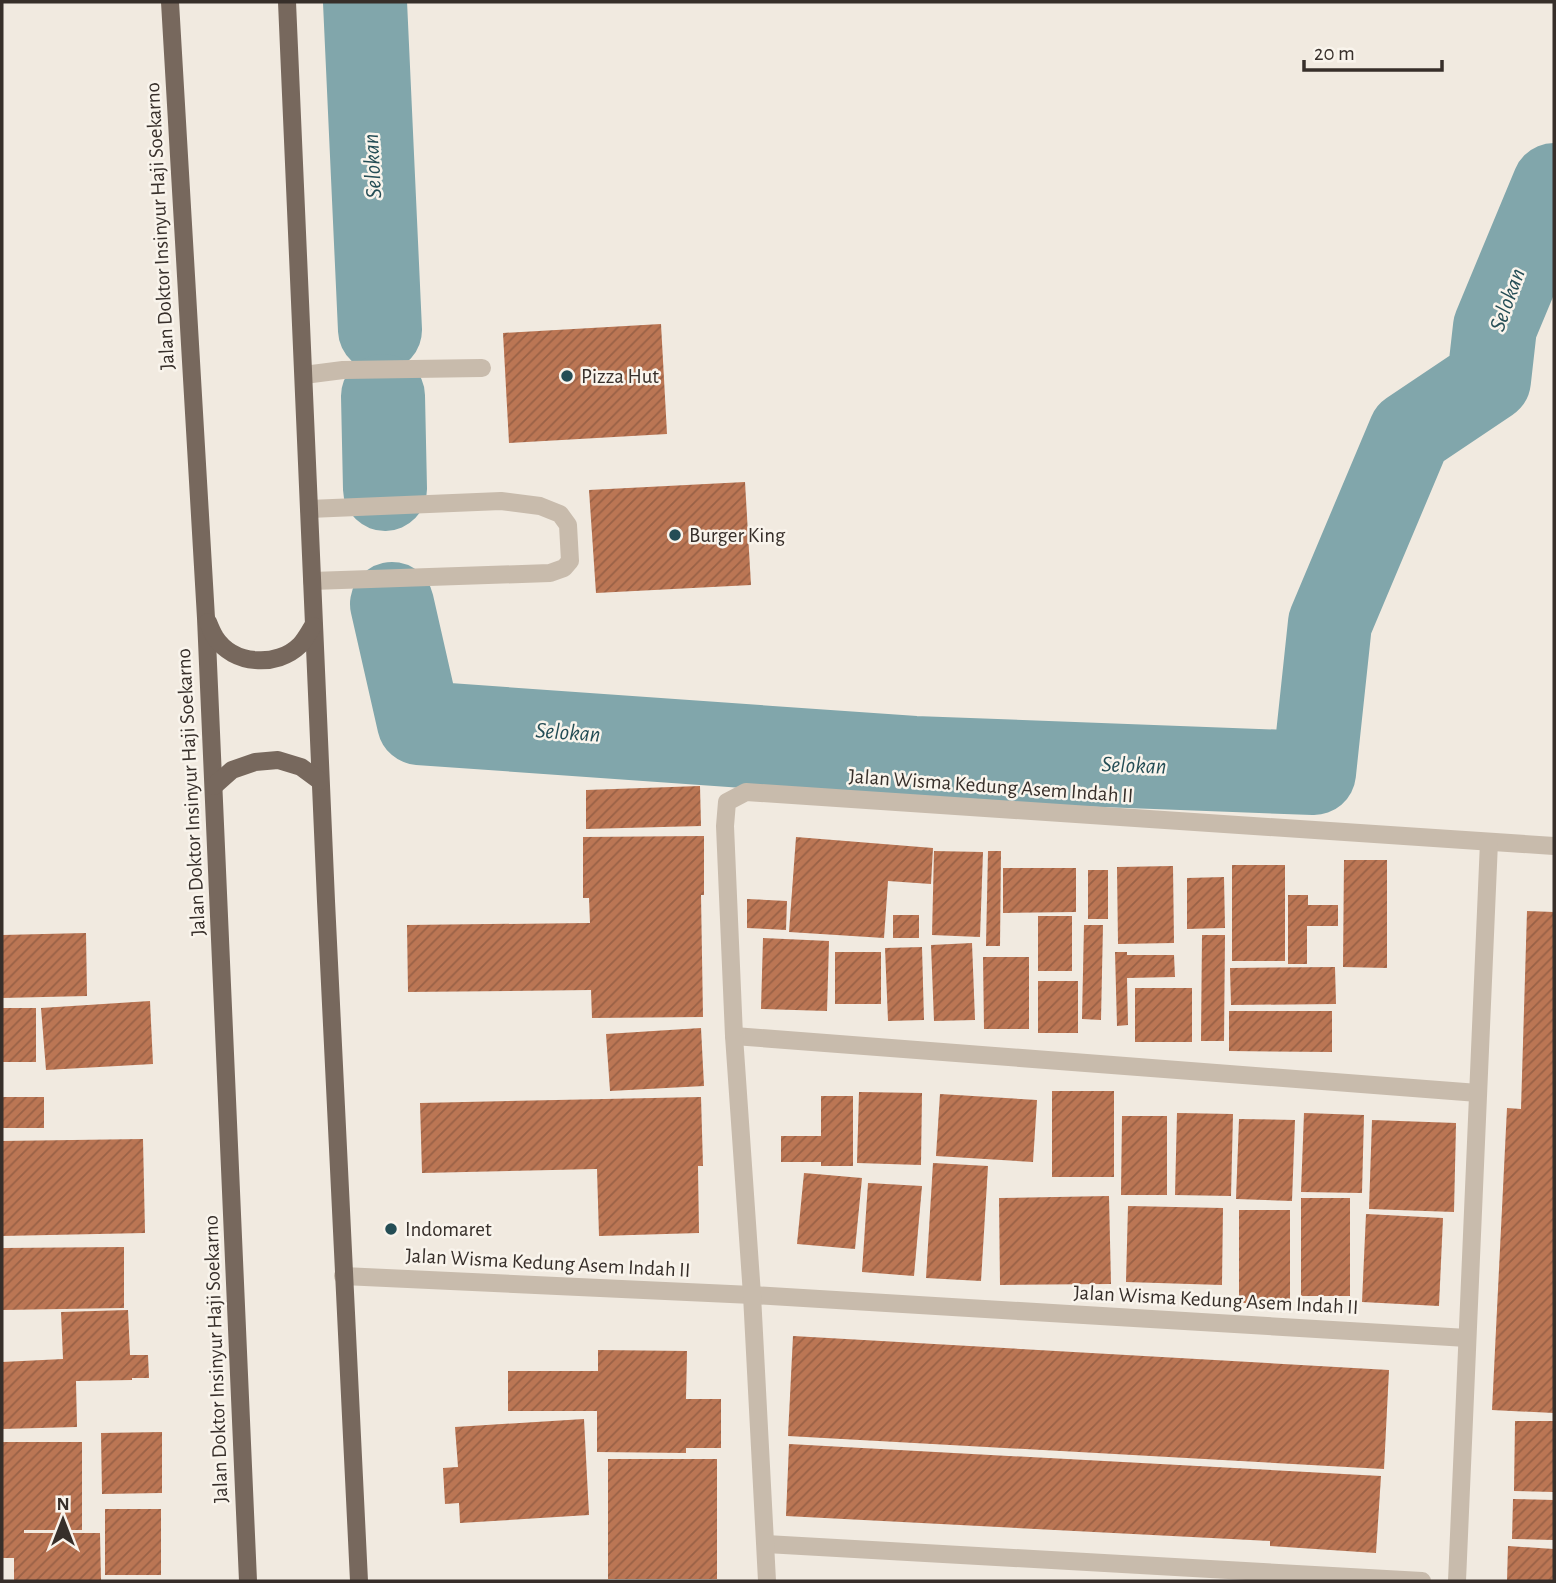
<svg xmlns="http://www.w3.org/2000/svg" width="1556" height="1583" font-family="'Alegreya Sans',sans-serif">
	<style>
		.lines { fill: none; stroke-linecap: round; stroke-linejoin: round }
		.river { stroke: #81a6ab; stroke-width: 84 }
		.building { fill: url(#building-hatch) }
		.minor { stroke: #c8bbac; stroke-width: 18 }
		.major { stroke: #77685d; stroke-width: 18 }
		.poi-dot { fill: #244d55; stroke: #f9f4ec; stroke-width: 2.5 }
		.labels { text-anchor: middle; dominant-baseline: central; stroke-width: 5; stroke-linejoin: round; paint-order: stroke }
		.street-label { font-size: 21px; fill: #372f2a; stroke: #f9f4ec }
		.poi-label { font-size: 21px; fill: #372f2a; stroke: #f9f4ec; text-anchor: start }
		.water-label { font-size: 23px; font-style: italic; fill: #244d55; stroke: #f9f4ec }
	</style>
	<defs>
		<pattern id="building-hatch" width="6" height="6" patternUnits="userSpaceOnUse" patternTransform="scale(1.75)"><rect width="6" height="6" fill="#bb7654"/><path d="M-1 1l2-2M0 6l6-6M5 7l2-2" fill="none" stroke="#996146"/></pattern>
	</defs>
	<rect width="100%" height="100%" fill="#f1eae0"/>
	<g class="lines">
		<g class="river">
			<polyline points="365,2 380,330"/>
			<polyline points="383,396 385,489"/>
			<polyline points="392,604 419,723 914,758 1314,773 1330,623 1410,433 1489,380 1495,327 1554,185"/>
		</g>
	</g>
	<g class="building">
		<polygon points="661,324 667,434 509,443 503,333"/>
		<polygon points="745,482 751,585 596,593 589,490"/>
		<polygon points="700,786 701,826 586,829 586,790"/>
		<polygon points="704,836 704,895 701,895 703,1017 592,1018 591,990 408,992 407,925 590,923 589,898 583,898 583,837"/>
		<polygon points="796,837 933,848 931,884 888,881 884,938 789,932"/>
		<polygon points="934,851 983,852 980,937 932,935"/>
		<polygon points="988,851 1001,851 1000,946 986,946"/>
		<polygon points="1344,860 1387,860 1387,968 1343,967"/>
		<rect x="1232" y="865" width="53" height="96"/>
		<polygon points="1173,866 1174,943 1118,944 1117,867"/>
		<polygon points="1003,868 1076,868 1076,912 1003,913"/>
		<rect x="1088" y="870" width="20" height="49"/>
		<polygon points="1224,877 1225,928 1187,929 1187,878"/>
		<polygon points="1288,895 1308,895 1308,905 1338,905 1338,926 1307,926 1307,964 1288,964"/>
		<polygon points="747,899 787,901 786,930 747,928"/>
		<polygon points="1527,911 1554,912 1554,1413 1492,1410 1507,1108 1521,1109"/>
		<rect x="893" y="915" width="26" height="23"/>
		<rect x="1038" y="916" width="34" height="55"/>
		<polygon points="1084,925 1103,925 1101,1020 1082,1019"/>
		<polygon points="86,933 87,996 2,998 2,935"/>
		<polygon points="1202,935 1225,935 1224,1041 1201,1041"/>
		<polygon points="763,938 829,941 827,1011 761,1009"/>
		<polygon points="972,943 975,1020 934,1021 931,945"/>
		<polygon points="922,947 924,1020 888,1021 885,948"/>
		<rect x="835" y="952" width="46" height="52"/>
		<polygon points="1115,952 1127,952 1127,955 1174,955 1175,977 1127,978 1128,1025 1117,1026"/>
		<polygon points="983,957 1029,957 1029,1029 984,1029"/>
		<polygon points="1335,967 1336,1004 1231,1005 1230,968"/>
		<rect x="1038" y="981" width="40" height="52"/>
		<rect x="1135" y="988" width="57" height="54"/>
		<polygon points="150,1001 153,1064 46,1070 41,1008"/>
		<rect x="2" y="1008" width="34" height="54"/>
		<polygon points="1229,1011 1332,1011 1332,1052 1229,1051"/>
		<polygon points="701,1028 704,1086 610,1091 606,1034"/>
		<rect x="1052" y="1091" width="62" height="86"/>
		<polygon points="859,1092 922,1093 921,1165 857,1163"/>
		<polygon points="940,1094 1037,1100 1033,1162 936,1156"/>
		<polygon points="821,1096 853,1096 853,1166 821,1166 821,1162 781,1162 781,1136 821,1136"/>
		<rect x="2" y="1097" width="42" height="31"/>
		<polygon points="701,1097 703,1166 698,1166 699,1233 599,1236 597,1169 422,1173 420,1103"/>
		<polygon points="1177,1113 1233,1114 1231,1196 1175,1195"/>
		<polygon points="1304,1113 1364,1115 1362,1193 1301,1192"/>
		<polygon points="1122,1116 1167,1116 1167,1195 1121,1195"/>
		<polygon points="1239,1119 1295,1120 1292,1201 1236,1199"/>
		<polygon points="1372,1120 1456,1123 1454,1212 1369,1209"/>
		<polygon points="143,1139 145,1233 2,1236 2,1141"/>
		<polygon points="933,1163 988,1166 981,1281 926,1278"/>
		<polygon points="804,1173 862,1178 855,1249 797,1244"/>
		<polygon points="868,1183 922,1186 914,1276 862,1272"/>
		<polygon points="1109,1196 1111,1284 1000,1285 999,1198"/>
		<rect x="1301" y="1198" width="49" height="98"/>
		<polygon points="1128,1206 1223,1208 1222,1285 1126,1282"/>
		<rect x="1239" y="1210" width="51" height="93"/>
		<polygon points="1366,1214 1443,1218 1439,1306 1362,1302"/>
		<polygon points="124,1247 124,1308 2,1310 2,1248"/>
		<polygon points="128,1310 130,1355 148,1355 149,1378 132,1378 132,1380 76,1381 77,1427 2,1429 2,1362 63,1359 61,1312"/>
		<polygon points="793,1336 1389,1370 1384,1469 788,1436"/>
		<polygon points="598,1350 687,1351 686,1399 721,1399 721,1448 686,1448 686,1453 597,1452 597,1411 508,1411 508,1371 598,1371"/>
		<polygon points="584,1419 589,1515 460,1523 459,1503 445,1504 443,1468 458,1467 455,1427"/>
		<polygon points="1515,1421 1554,1421 1554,1492 1514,1491"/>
		<polygon points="162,1432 162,1493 102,1494 101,1433"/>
		<polygon points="2,1442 82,1442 82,1530 24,1530 24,1533 100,1533 101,1581 14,1581 14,1558 2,1558"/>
		<polygon points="789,1444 1381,1476 1376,1553 1270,1546 1270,1541 786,1516"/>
		<rect x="608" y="1459" width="109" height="120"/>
		<polygon points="1513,1499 1554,1500 1554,1540 1512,1539"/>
		<rect x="105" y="1509" width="56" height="66"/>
		<polygon points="1508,1546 1554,1549 1554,1581 1507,1581"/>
	</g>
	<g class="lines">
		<g class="minor">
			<polyline points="304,375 343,370 482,368"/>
			<polyline points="309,509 501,501 540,506 560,514 568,525 570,561 564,568 550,573 312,581"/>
			<polyline points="734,1036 1478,1093"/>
			<polyline points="343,1276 752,1295 1467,1338"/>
			<polyline points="766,1544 1422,1581"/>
			<polyline points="767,1581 752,1295 734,1036 725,826 727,802 746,792 1554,846"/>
			<polyline points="1457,1581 1489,842"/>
		</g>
		<g class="major">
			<polyline points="170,2 206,618 248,1581"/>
			<path d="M 287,2 C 310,528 331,1055 359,1581"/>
			<path d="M 208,622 C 210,627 212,632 215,637 C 233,665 277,668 300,645 C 305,640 309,632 313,626"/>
			<polyline points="214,786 232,770 255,762 278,760 301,767 320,781"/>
		</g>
	</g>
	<g class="poi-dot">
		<circle cx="567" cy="376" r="7"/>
		<circle cx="675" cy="535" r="7"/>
		<circle cx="391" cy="1229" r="7"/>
	</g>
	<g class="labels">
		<g class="street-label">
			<text transform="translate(160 226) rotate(-93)">Jalan Doktor Insinyur Haji Soekarno</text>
			<text transform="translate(991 786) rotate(4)">Jalan Wisma Kedung Asem Indah II</text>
			<text transform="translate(191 792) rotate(-93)">Jalan Doktor Insinyur Haji Soekarno</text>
			<text transform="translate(548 1263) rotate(3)">Jalan Wisma Kedung Asem Indah II</text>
			<text transform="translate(1216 1300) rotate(3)">Jalan Wisma Kedung Asem Indah II</text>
			<text transform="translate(216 1359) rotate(-92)">Jalan Doktor Insinyur Haji Soekarno</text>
		</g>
		<g class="poi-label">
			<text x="581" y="376">Pizza Hut</text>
			<text x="689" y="535">Burger King</text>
			<text x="405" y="1229">Indomaret</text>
		</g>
		<g class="water-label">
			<text transform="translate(373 166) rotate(-93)">Selokan</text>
			<text transform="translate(1508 300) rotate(-70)">Selokan</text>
			<text transform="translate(568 733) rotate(4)">Selokan</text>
			<text transform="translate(1134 766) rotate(2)">Selokan</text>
		</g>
	</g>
	<rect width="1556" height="1583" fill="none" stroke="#372f2a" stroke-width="7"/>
	<g transform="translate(63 1520)" stroke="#f9f4ec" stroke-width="5" paint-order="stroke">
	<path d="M0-5L12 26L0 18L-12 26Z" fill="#372f2a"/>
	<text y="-10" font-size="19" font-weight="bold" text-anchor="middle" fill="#372f2a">N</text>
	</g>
	<path d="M1304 60v10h138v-10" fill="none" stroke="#372f2a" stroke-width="3.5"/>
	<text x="1314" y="60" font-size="21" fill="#372f2a" stroke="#f9f4ec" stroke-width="5" paint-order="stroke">20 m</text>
</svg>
